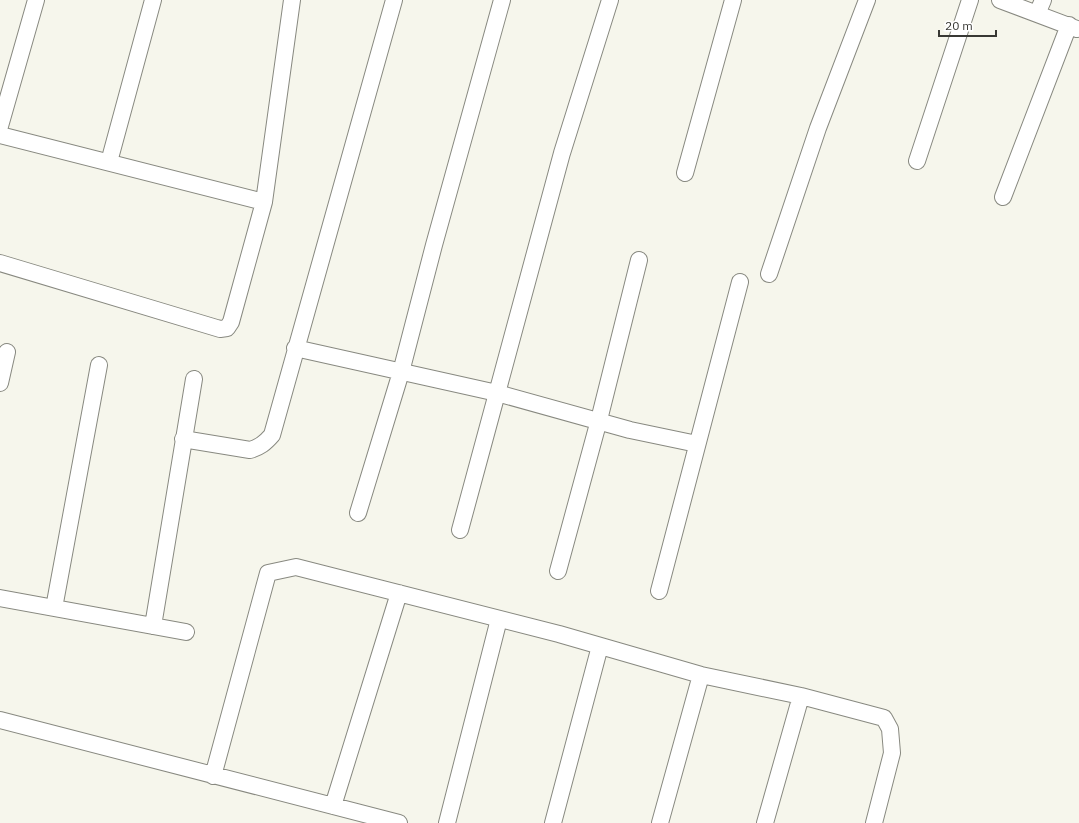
<svg xmlns="http://www.w3.org/2000/svg" width="1079" height="823" font-family="'IBM Plex Sans',sans-serif">
<rect width="100%" height="100%" fill="#f6f6ec"/>
<g fill="none" stroke-linecap="round" stroke-linejoin="round">
<g stroke="#888980" stroke-width="18">
<path id="street" d="M 1000,0 L 1077,29
M 1037,14 L 1043,0
M 0,126 L 36,0
M 0,135 L 264,202
M 917,161 L 970,0
M 109,162 L 153,0
M 685,173 L 733,0
M 1003,197 L 1069,25
M 0,263 L 220,329 L 227,328 L 231,322 L 264,202 L 292,0
M 769,274 L 818,128 L 867,0
M 295,348 L 497,393 L 630,430 L 697,444
M 0,383 L 7,352
M 183,439 L 250,450 C 260,447 265,443 272,435 L 394,0
M 358,513 L 401,372 L 434,245 L 502,0
M 460,530 L 562,153 L 610,0
M 558,571 L 599,420 L 639,260
M 659,591 L 740,282
M 0,598 L 186,632
M 54,608 L 99,365
M 153,626 L 194,379
M 0,720 L 399,823
M 213,776 L 268,573 L 296,567 L 559,634 L 701,675 L 801,696 L 884,718 L 890,729 L 892,753 L 874,823
M 333,806 L 399,593
M 447,823 L 499,619
M 553,823 L 600,646
M 660,823 L 701,675
M 765,823 L 801,696"/>
</g>
<use href="#street" stroke="#fff" stroke-width="16"/>
</g>
<path d="M939 30v6h57v-6" fill="none" stroke="#383834" stroke-width="2"/>
<text x="945" y="30" font-size="12" fill="#383834" stroke="#ffffff" stroke-width="3" paint-order="stroke">20 m</text>
</svg>
